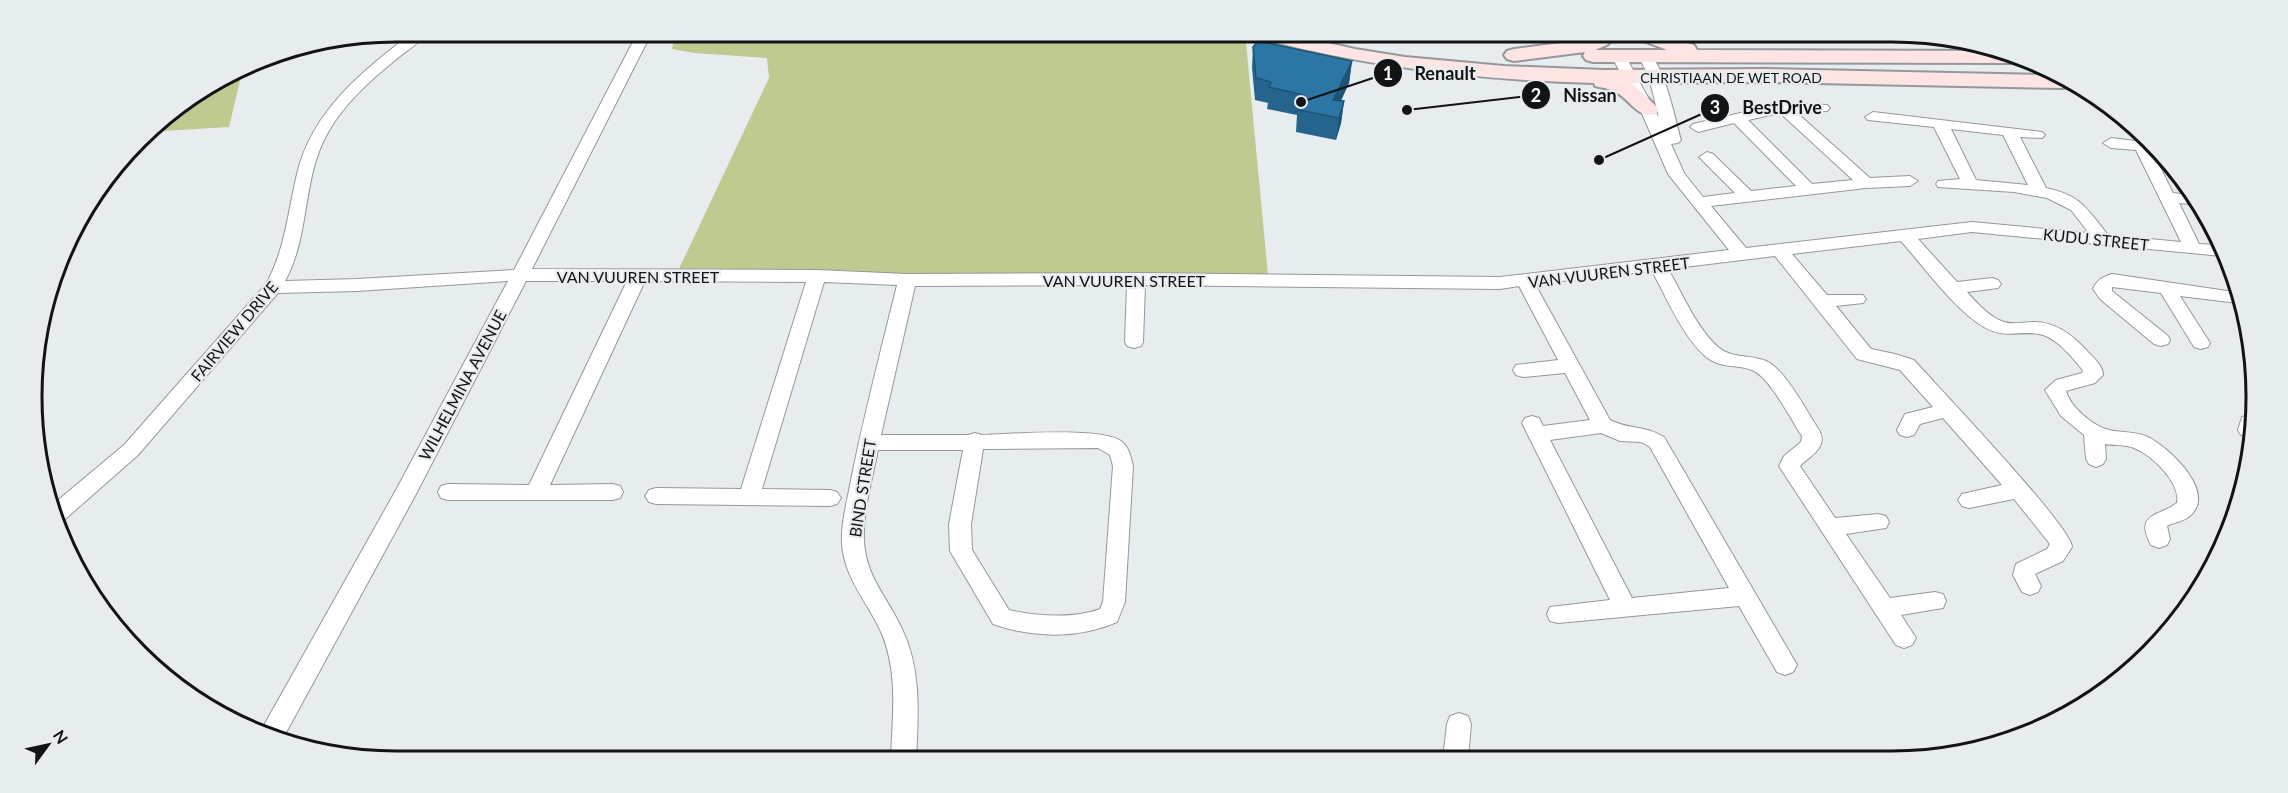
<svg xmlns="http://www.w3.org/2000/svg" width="2288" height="793" font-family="Lato,sans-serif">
<rect width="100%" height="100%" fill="#e7ecef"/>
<path fill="#bdca90" d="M 676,32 L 1216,32 L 1246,43 L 1268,275 L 907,280 L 679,269 L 769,78 L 767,58 L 694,53 L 672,49 Z
M 243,68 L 229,127 L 148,132 L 156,122 Z"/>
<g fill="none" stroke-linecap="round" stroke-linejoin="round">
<g stroke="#94989c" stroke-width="2">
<path id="street" d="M 413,32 L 428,32 C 419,44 404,52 393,62 C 367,83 342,106 326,136 C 302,181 310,236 285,281 L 357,279 L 514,270 L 638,32 L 652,32 L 532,269 L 817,270 L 907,274 L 1136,273 L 1500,277 L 1729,250 L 1668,174 L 1640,109 L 1612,57 L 1619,53 L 1626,57 L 1659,118 L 1649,77 L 1639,57 L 1646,53 C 1663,57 1676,123 1681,140 L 1678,143 L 1671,144 L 1684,173 L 1703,197 L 1735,193 L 1699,157 L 1707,152 L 1713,154 L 1751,191 L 1796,186 L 1734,123 L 1698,132 L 1690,127 L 1693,124 L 1783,103 L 1827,105 L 1830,108 L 1827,111 L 1797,113 L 1870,178 L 1910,176 L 1918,181 L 1910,186 L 1866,188 L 1711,206 L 1746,248 L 1972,222 L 2089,233 L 2071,210 L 2047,198 L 2014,192 L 1938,187 L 1936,184 L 1938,181 L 1960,179 L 1934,127 L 1868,120 L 1865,117 L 1873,112 L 2042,132 L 2045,135 L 2042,138 L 2020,137 L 2046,188 C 2081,195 2087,209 2108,235 L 2181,242 L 2136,150 L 2111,148 L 2103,143 L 2111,138 L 2144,142 L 2152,151 L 2173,193 L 2191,195 L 2200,205 L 2179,203 L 2199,244 L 2218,245 L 2222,256 L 1972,232 L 1918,239 L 1957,282 L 1992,278 L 1998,280 L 2001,284 L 1998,288 L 1967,292 C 1977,303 1989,317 2004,322 C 2013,325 2023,322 2032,322 C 2055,321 2073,335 2088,352 C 2094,358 2103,366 2103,375 L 2095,383 L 2066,391 C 2070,407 2093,426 2109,430 C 2123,433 2137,431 2150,438 C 2171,450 2214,490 2192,514 C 2186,521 2175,522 2167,526 L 2170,539 L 2167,545 L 2159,548 L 2151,545 C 2134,513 2158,517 2177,503 C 2181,483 2152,455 2134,448 C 2125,444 2114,446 2105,444 L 2106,459 L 2103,464 L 2096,467 L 2089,464 L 2086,459 L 2084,435 L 2061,416 L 2045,390 L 2056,380 L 2082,373 L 2083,371 L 2081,368 C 2071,356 2058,340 2043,335 C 2023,329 2005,340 1984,327 C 1956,311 1923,266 1901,241 L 1792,254 L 1827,295 L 1863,295 L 1866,299 L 1863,303 L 1836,306 L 1871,349 L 1895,354 L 1914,360 C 1936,385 2072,527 2072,547 L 2063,561 L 2035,574 L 2041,586 L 2038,592 L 2030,595 L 2022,592 L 2013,575 L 2016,564 L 2047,549 L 2050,544 L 2014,499 L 1969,508 L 1962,506 L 1958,500 L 1962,494 L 2002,485 L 1943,418 L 1920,424 L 1914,435 L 1907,437 L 1900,435 L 1897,430 L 1905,414 L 1933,407 L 1900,370 L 1857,359 L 1775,256 L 1668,269 C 1683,294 1695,326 1718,347 C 1732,359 1749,354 1766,361 C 1785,369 1807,412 1819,430 C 1829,447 1810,456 1800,466 L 1835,518 L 1878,514 L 1886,516 L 1889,522 L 1886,528 L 1846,534 L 1890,598 L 1935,592 L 1943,594 L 1946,601 L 1943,608 L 1901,615 L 1916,638 L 1912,645 L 1904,648 L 1896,645 L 1779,466 L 1784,456 L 1801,442 L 1802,436 C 1791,420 1770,377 1752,370 C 1736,364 1720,369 1705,356 C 1681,334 1667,298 1652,271 L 1535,284 L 1610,420 C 1630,430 1644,425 1664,437 L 1793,658 L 1797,665 L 1793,672 L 1785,675 L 1777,672 L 1739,606 L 1558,623 L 1550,621 L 1547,614 L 1550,607 L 1610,600 L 1522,423 L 1525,418 L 1532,416 L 1539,418 L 1543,426 L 1590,420 L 1565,373 L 1523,377 L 1516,375 L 1513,370 L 1516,365 L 1558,360 L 1519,286 L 1500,289 L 1145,285 L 1143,342 L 1141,346 L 1134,348 L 1127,346 L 1125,342 L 1127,285 L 915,286 L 881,435 L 968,435 L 975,433 L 982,435 C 1011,434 1100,427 1121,441 C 1129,447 1131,457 1133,466 L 1125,602 L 1117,622 C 1079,639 1032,638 993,624 L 950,551 L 949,524 L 963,450 L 878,450 C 872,480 860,521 865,550 C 869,580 890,602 902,629 C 922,670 918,716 916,760 L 891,760 C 892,718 899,676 882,634 C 870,606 848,583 843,552 C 839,529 847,503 851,480 C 864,415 881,350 897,285 L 824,282 L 762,489 L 830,490 L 837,492 L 841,498 L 837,504 L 830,506 L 656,504 L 649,502 L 645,496 L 649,490 L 656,488 L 741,489 L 806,282 L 645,281 L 550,485 L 613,484 L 620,486 L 623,492 L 620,498 L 613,500 L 448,500 L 441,498 L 438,492 L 441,486 L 448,484 L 529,485 L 627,281 L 526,281 L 416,494 L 282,740 L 262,731 L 263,727 L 396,490 L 508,281 L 357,291 L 278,293 L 138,455 L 63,521 L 58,522 L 51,506 L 124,445 L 266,284 C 285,250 288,212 297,174 C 312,110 364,70 413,32 ZM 1780,113 L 1853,180 L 1812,184 L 1748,120 ZM 1951,129 L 2003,135 L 2028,185 L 1976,180 ZM 1601,433 L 1620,441 L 1641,442 L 1650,447 L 1729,588 L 1632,598 L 1550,440 ZM 1098,448 L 1110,455 L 1113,466 L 1103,602 L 1100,609 C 1073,619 1037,616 1009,610 L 972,550 L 971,524 L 983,449 Z
M 2112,274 L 2234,292 L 2238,303 L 2180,296 L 2210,343 L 2208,347 L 2201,349 L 2194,347 L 2161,293 L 2112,287 L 2112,291 L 2168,336 L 2170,340 L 2168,344 L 2161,346 L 2154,344 L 2100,299 L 2093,289 C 2097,280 2102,277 2112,274 Z
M 2249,415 L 2248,437 L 2241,435 L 2238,430 L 2242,417 Z
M 1459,713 L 1468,716 L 1471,724 L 1468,759 L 1443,759 L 1447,724 L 1450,716 Z"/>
</g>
<g stroke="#94989c" stroke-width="4">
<path id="secondary" d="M 1248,32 L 1280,32 L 1355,49 L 1405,57 L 1504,66 L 1604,70 L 1765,69 L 2049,75 L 2071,86 L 2063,88 L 1765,82 L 1632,83 L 1659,109 L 1656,114 C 1638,118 1632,103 1619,94 C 1613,89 1603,88 1595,86 L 1594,83 C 1477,80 1364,67 1251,36 Z
M 1599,32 L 1620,32 L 1607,45 L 1595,50 L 1667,50 L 1631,36 L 1628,32 L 1654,32 L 1694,45 L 1697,50 L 2000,51 L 2020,61 L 2012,63 L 1593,62 L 1586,60 L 1583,56 L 1585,52 L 1514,61 L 1507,59 L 1504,55 L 1507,51 L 1514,49 L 1583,40 Z"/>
</g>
<use href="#street" fill="#fff" fill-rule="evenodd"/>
<use href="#secondary" fill="#fee5e4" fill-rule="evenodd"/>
</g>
<path fill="#25658d" d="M 1253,47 L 1352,61 L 1349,83 L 1341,101 L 1344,101 L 1341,123 L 1336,140 L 1296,132 L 1297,115 L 1267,109 L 1268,103 L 1255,100 L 1252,68 Z"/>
<path fill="#1e5373" d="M 1352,61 L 1349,83 L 1333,116 L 1333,100 Z
M 1344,101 L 1341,123 L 1336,140 L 1339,118 Z"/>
<path fill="#2b76a4" stroke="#1e5373" stroke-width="1.5" d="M 1258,41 L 1352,61 L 1333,100 L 1344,101 L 1339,118 L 1298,110 L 1304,95 L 1269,87 L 1271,82 L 1256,78 L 1253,47 Z"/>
<g text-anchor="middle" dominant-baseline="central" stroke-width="4.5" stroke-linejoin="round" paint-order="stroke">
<g font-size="14" fill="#111314" stroke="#e7ecef">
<text x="1731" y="77">CHRISTIAAN DE WET ROAD</text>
</g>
<g font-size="16" fill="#111314" stroke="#e7ecef">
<text transform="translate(2096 239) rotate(6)">KUDU STREET</text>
<text transform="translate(1609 272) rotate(-7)">VAN VUUREN STREET</text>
<text x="638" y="276">VAN VUUREN STREET</text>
<text x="1124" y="280">VAN VUUREN STREET</text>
<text transform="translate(234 331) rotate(-50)">FAIRVIEW DRIVE</text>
<text transform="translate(462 385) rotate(-62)">WILHELMINA AVENUE</text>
<text transform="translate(862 488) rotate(-81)">BIND STREET</text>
</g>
</g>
<path d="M0 0H2288V793H0ZM396 42H1892A354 354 0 0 1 2246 396V397A354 354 0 0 1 1892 751H396A354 354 0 0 1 42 397V396A354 354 0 0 1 396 42Z" fill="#e7ecef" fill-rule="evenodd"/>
<path fill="none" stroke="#111314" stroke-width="3" d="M396 42H1892A354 354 0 0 1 2246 396V397A354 354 0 0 1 1892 751H396A354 354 0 0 1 42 397V396A354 354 0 0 1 396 42Z"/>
<path fill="none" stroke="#111314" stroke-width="2" d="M1301 102L1388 73M1407 110L1536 95M1599 160L1715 108"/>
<g fill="#111314" stroke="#e7ecef" stroke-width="2">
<circle cx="1301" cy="102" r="6"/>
<circle cx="1407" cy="110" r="6"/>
<circle cx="1599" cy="160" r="6"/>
<circle cx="1388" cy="73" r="15"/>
<circle cx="1536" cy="95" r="15"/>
<circle cx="1715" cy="108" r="15"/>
</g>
<g font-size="18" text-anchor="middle" font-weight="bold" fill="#fff">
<text x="1388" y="80">1</text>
<text x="1536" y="102">2</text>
<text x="1715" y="114">3</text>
</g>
<g font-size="18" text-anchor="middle" font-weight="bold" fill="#111314" stroke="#e7ecef" stroke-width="4.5" stroke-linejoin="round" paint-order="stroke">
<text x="1445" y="80">Renault</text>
<text x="1590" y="102">Nissan</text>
<text x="1782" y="114">BestDrive</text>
</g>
<g transform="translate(48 745) rotate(57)" stroke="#e7ecef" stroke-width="4.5" paint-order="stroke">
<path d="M0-4.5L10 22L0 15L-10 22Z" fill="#111314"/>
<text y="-9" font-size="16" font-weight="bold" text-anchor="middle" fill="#111314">N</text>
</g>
</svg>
